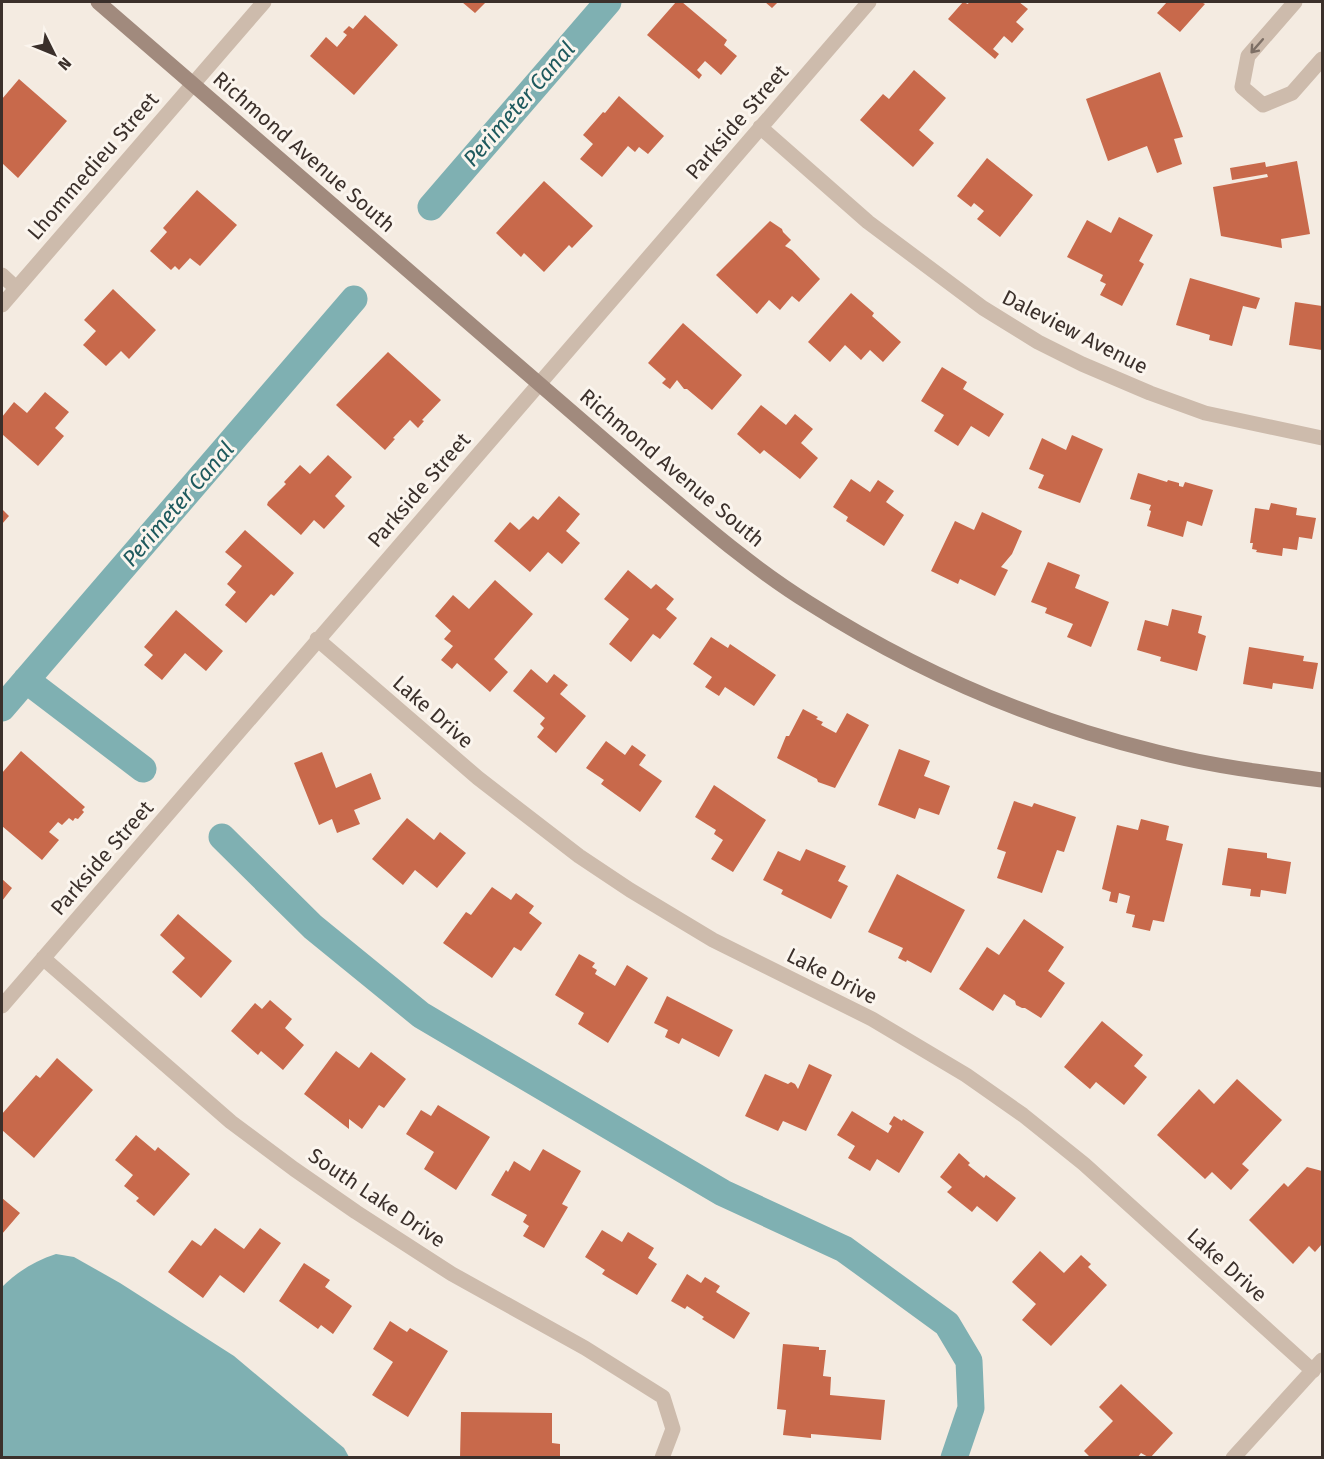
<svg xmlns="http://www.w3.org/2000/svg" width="1324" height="1459" font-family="'Fira Sans',sans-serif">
<rect width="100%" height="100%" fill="#f4ebe1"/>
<path fill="#7fb0b2" d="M 56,1254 L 74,1257 L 120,1283 L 234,1356 L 344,1448 L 349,1457 L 2,1457 L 2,1287 C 18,1271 35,1261 56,1254 Z"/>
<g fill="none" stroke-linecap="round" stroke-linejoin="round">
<path stroke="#7fb0b2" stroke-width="27" d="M 431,207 L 608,2
M 26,680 L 143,769
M 2,708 L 354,299
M 222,837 L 313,927 L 421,1015 L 723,1193 L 844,1249 L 947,1324 L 969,1361 L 971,1408 L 954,1458"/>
</g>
<path fill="#c8694b" d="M 462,2 L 486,2 L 475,13 Z
M 676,2 L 682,2 L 727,40 L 724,45 L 737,56 L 721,75 L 705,61 L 697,70 L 702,75 L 699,79 L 647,35 Z
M 765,2 L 778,2 L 772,8 Z
M 963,2 L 968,4 L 969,2 L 1019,2 L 1028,9 L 1016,22 L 1024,29 L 1012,43 L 1004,36 L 993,49 L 999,54 L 995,59 L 948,19 Z
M 1167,2 L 1201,2 L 1205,4 L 1180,32 L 1157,13 Z
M 365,15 L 398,45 L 354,95 L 310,56 L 326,37 L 337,47 L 347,35 L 343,32 L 349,26 L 353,29 Z
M 914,70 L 946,98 L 919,130 L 934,143 L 913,167 L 860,120 L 883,94 L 889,99 Z
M 1160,72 L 1183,137 L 1174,139 L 1182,164 L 1157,173 L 1147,146 L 1108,161 L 1086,99 Z
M 19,79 L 67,121 L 18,178 L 2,163 L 2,99 Z
M 619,96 L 664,136 L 648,154 L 639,147 L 635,152 L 628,146 L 602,177 L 580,159 L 593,144 L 583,135 L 603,112 L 605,113 Z
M 987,158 L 1033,195 L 1000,237 L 977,219 L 984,211 L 974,203 L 971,207 L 957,196 Z
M 1297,161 L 1310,234 L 1281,239 L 1282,248 L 1221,236 L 1213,187 L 1268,177 L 1267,174 L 1232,180 L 1230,168 L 1265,162 L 1266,167 Z
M 544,181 L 593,226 L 572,248 L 569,245 L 544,272 L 524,253 L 521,257 L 496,233 Z
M 197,190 L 237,225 L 200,266 L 190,258 L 179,270 L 175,266 L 171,270 L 150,251 L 167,232 L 163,228 Z
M 1119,217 L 1153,235 L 1139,261 L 1144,264 L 1122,306 L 1100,295 L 1106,284 L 1100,281 L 1103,275 L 1067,257 L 1087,220 L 1111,233 Z
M 770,221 L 782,229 L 783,232 L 791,240 L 785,246 L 792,250 L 820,279 L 799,302 L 792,296 L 780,310 L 769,300 L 757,314 L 716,275 Z
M 1190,278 L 1260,298 L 1256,309 L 1243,306 L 1232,346 L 1209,340 L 1210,335 L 1176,325 Z
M 113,289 L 156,330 L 129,359 L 121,351 L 106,366 L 83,345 L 96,331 L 84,320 Z
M 851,293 L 874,313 L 872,316 L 901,342 L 883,362 L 870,350 L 861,360 L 845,345 L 830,362 L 808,342 Z
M 1295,302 L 1322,306 L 1322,350 L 1289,345 Z
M 683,323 L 742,375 L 712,410 L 687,389 L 684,389 L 677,380 L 670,389 L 662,383 L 666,379 L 648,363 Z
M 388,352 L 441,400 L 422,420 L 424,421 L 418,428 L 410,420 L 393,438 L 395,439 L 385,450 L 336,405 Z
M 942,367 L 967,382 L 963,389 L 1004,414 L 989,437 L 971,426 L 958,446 L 934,431 L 944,415 L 921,401 Z
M 45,392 L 69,412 L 55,428 L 64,436 L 38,466 L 2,434 L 2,417 L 14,402 L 27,413 Z
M 761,405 L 786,425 L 795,414 L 813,429 L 801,443 L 818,458 L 800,479 L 764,450 L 760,454 L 737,434 Z
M 1072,435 L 1103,449 L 1080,503 L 1038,488 L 1044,475 L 1029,469 L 1042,438 L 1066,450 Z
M 328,455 L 352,477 L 335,496 L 345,506 L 324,529 L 314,520 L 301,535 L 267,505 L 268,502 L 286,484 L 284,482 L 300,465 L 310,474 Z
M 1138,473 L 1167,482 L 1168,480 L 1179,483 L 1179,486 L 1183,487 L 1185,482 L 1213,490 L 1202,526 L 1187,521 L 1183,537 L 1147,526 L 1151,511 L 1149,510 L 1151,505 L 1130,499 Z
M 851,479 L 870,492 L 878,480 L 894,491 L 886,502 L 904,515 L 884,546 L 846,521 L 848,517 L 833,507 Z
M 559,496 L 580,514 L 566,531 L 580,543 L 562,564 L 548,552 L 530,572 L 494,541 L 510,522 L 519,530 L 533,516 L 538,520 Z
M 1271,503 L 1297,508 L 1296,515 L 1316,518 L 1312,539 L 1299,537 L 1297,550 L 1283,548 L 1282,556 L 1256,552 L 1257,550 L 1252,549 L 1253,543 L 1250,543 L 1255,508 L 1269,510 Z
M 2,509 L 9,516 L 2,524 Z
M 982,512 L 1022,531 L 1012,554 L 1001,567 L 1008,570 L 995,596 L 960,579 L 958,584 L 931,571 L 955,521 L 974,530 Z
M 245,530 L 294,573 L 274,596 L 271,594 L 246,623 L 225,605 L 236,592 L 227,584 L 242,566 L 225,552 Z
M 1048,562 L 1080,575 L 1075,588 L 1109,602 L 1091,647 L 1067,637 L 1073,624 L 1045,613 L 1047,608 L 1031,602 Z
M 628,570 L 651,589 L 656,584 L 674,599 L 666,609 L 677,618 L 660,639 L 653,634 L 631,662 L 609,644 L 629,619 L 604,599 Z
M 495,580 L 533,614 L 494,659 L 508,672 L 490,692 L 457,663 L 452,669 L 441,660 L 453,646 L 444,639 L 451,631 L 435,616 L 453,595 L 469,609 Z
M 1172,609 L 1202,616 L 1198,633 L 1206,636 L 1197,671 L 1160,661 L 1161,657 L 1137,650 L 1145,620 L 1168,626 Z
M 176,610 L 223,651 L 206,671 L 185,653 L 162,680 L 144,665 L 153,655 L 144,647 Z
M 711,637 L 728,648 L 730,644 L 776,675 L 754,706 L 725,687 L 719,696 L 705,687 L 712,677 L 693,664 Z
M 1249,647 L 1304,656 L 1303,661 L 1318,663 L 1313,689 L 1273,683 L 1272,689 L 1243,684 Z
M 531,669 L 547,683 L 554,674 L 568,685 L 560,694 L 586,716 L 556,753 L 537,737 L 544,728 L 540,724 L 545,718 L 513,691 Z
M 803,709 L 818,717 L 816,719 L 823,722 L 821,725 L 836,733 L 847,713 L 869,725 L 835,788 L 818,782 L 817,779 L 777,758 L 786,736 L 789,736 Z
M 606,741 L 625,755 L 632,745 L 646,755 L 639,765 L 662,781 L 640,812 L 601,784 L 604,780 L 586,768 Z
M 899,749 L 930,761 L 924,776 L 950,786 L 939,815 L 919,808 L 915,819 L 878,805 Z
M 21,751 L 85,807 L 82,810 L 84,812 L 78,819 L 75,818 L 73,821 L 69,818 L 62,825 L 58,822 L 49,832 L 59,840 L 42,860 L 2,826 L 2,773 Z
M 322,752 L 336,788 L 371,773 L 381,799 L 354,810 L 360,824 L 337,833 L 332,819 L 319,825 L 294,763 Z
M 714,785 L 766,820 L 733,872 L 711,859 L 723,840 L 714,834 L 716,830 L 695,817 Z
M 1014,801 L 1032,807 L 1034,803 L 1076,817 L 1064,852 L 1057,850 L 1042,893 L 997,878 L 1006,852 L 997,849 Z
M 407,818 L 434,840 L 440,832 L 466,853 L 437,888 L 415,870 L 403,885 L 372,859 Z
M 1141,819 L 1169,826 L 1166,840 L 1183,844 L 1164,922 L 1153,920 L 1150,931 L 1132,927 L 1135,915 L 1126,913 L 1130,896 L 1119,893 L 1117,903 L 1109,901 L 1111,892 L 1102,889 L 1117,825 L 1138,830 Z
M 1228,848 L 1267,853 L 1267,858 L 1291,862 L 1286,894 L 1261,890 L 1260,897 L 1250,896 L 1251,889 L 1222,885 Z
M 806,849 L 846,866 L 838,881 L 848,886 L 831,919 L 781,894 L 783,890 L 763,880 L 778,851 L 800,861 Z
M 897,874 L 965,910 L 931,973 L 907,960 L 906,962 L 898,958 L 903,948 L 868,932 Z
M 2,879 L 12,888 L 2,901 Z
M 492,887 L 511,900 L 516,893 L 534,906 L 529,913 L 542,923 L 521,951 L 514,947 L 492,978 L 443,943 L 466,912 L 471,915 Z
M 178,914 L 232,961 L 201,998 L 172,972 L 185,958 L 160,935 Z
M 1024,919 L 1064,947 L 1048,971 L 1065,983 L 1041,1018 L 1025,1008 L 1022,1008 L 1016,1005 L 1015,1001 L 1004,994 L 993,1011 L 959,989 L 987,947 L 999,955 Z
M 579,954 L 595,963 L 592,967 L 597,970 L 595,974 L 615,986 L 627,965 L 648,978 L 608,1043 L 578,1024 L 584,1013 L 555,995 Z
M 667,996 L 733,1030 L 719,1057 L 682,1038 L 679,1044 L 665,1037 L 668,1030 L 654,1023 Z
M 270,1000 L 292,1019 L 285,1028 L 304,1045 L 283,1070 L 261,1051 L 258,1055 L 231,1031 L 255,1003 L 262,1009 Z
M 1102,1021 L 1143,1055 L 1134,1066 L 1147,1077 L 1124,1105 L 1096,1082 L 1090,1089 L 1064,1067 Z
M 336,1051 L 359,1068 L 371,1052 L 406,1079 L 384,1108 L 379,1105 L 362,1129 L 349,1119 L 349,1129 L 304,1094 Z
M 57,1058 L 93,1090 L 34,1158 L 2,1130 L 2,1114 L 36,1075 L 40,1078 Z
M 809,1064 L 832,1075 L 806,1131 L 783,1121 L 778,1131 L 745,1116 L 765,1074 L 788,1084 L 791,1082 L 795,1084 L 798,1089 Z
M 1237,1079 L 1282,1120 L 1242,1164 L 1249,1170 L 1231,1190 L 1212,1172 L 1205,1179 L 1157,1135 L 1199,1089 L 1214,1104 Z
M 438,1105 L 490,1137 L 456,1190 L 424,1169 L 434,1152 L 406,1134 L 421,1110 L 431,1116 Z
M 852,1111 L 888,1133 L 892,1126 L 889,1124 L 894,1116 L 902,1121 L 903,1119 L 924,1132 L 899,1173 L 877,1159 L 870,1171 L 848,1158 L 855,1146 L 837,1135 Z
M 136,1135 L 155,1151 L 158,1147 L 190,1174 L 154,1216 L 136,1201 L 139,1198 L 124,1186 L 133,1175 L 115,1160 Z
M 543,1149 L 581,1171 L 562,1204 L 568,1207 L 544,1248 L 523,1236 L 529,1226 L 523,1222 L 527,1215 L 491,1195 L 506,1170 L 508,1172 L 514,1161 L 530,1171 Z
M 959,1153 L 970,1163 L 968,1165 L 984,1178 L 986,1175 L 1016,1198 L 997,1222 L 977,1206 L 972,1212 L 947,1192 L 952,1187 L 940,1177 Z
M 1307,1167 L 1322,1171 L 1322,1244 L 1315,1252 L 1309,1246 L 1293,1264 L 1249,1220 L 1284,1183 L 1288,1187 Z
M 2,1198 L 20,1213 L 2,1234 Z
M 215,1228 L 244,1249 L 260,1228 L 281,1243 L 244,1293 L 220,1275 L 203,1298 L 168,1272 L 192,1240 L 201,1246 Z
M 602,1230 L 622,1242 L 628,1232 L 654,1248 L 648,1258 L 657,1264 L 637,1295 L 602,1274 L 605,1270 L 585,1257 Z
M 1040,1251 L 1064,1273 L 1081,1255 L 1091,1264 L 1088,1267 L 1107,1285 L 1051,1346 L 1022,1320 L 1036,1304 L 1012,1282 Z
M 304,1263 L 330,1280 L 325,1287 L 352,1306 L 333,1334 L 321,1325 L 318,1329 L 279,1301 Z
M 687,1274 L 701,1283 L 705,1277 L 720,1286 L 716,1292 L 750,1313 L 734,1339 L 702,1319 L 704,1317 L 687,1306 L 685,1309 L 671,1301 Z
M 390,1321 L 407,1332 L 410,1328 L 448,1351 L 408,1417 L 372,1395 L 393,1362 L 373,1349 Z
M 783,1344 L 819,1347 L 819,1350 L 826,1350 L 823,1376 L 831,1377 L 830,1395 L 885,1400 L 881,1440 L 811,1434 L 811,1438 L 783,1435 L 786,1410 L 777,1409 Z
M 1121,1384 L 1173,1433 L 1150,1458 L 1141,1453 L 1137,1458 L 1091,1458 L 1084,1451 L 1113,1421 L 1099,1407 Z
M 461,1412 L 552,1413 L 552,1443 L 560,1444 L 560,1458 L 460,1458 Z"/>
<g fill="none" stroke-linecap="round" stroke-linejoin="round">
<path stroke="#cdbbac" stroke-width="15" d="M 1295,2 L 1248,56 L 1242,87 L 1263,105 L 1292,93 L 1322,59
M 760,127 L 868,222 L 983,308 L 1038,342 L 1082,364 L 1150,393 L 1205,413 L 1322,438
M 2,275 L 16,288
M 2,305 L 264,2
M 317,639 L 478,778 L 579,856 L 630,890 L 713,940 L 872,1019 L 966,1075 L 1023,1115 L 1084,1164 L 1313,1371
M 43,958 L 231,1122 L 294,1169 L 356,1212 L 452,1274 L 585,1348 L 663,1397 L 673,1429 L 662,1458
M 2,1006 L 869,2
M 1233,1458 L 1322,1360"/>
<path stroke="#a18a7d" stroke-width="15" d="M 98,2 L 648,478 C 700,522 751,567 809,603 C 916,671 1034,722 1157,752 C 1212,766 1267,773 1322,780"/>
</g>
<defs><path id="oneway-shaft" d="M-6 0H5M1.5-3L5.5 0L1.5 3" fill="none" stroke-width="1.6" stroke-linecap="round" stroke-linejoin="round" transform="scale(1.5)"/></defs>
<use stroke="#7d6f65" href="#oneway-shaft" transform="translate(1257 46) rotate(131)"/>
<g text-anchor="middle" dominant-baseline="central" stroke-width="6" stroke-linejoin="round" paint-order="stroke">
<g font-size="21" fill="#3b302b" stroke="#fbf5ee">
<text transform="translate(737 122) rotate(-49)">Parkside Street</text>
<text transform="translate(304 152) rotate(41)">Richmond Avenue South</text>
<text transform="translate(93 166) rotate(-49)">Lhommedieu Street</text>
<text transform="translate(1075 332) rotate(27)">Daleview Avenue</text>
<text transform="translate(672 468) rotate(40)">Richmond Avenue South</text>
<text transform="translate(419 490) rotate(-49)">Parkside Street</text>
<text transform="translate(433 712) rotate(41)">Lake Drive</text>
<text transform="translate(102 858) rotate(-49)">Parkside Street</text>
<text transform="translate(832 976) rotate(27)">Lake Drive</text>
<text transform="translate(377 1198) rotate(34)">South Lake Drive</text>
<text transform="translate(1227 1265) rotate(42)">Lake Drive</text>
</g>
<g font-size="22" font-style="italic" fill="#1f5a5e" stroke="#fbf5ee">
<text transform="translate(519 104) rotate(-49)">Perimeter Canal</text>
<text transform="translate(178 504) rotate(-49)">Perimeter Canal</text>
</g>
</g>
<rect width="1324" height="1459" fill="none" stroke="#3b302b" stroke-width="6"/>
<g transform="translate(54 54) rotate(133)" stroke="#fbf5ee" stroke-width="4.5" paint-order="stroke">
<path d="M0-4.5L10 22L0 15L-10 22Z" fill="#3b302b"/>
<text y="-9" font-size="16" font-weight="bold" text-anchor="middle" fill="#3b302b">N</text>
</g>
</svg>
